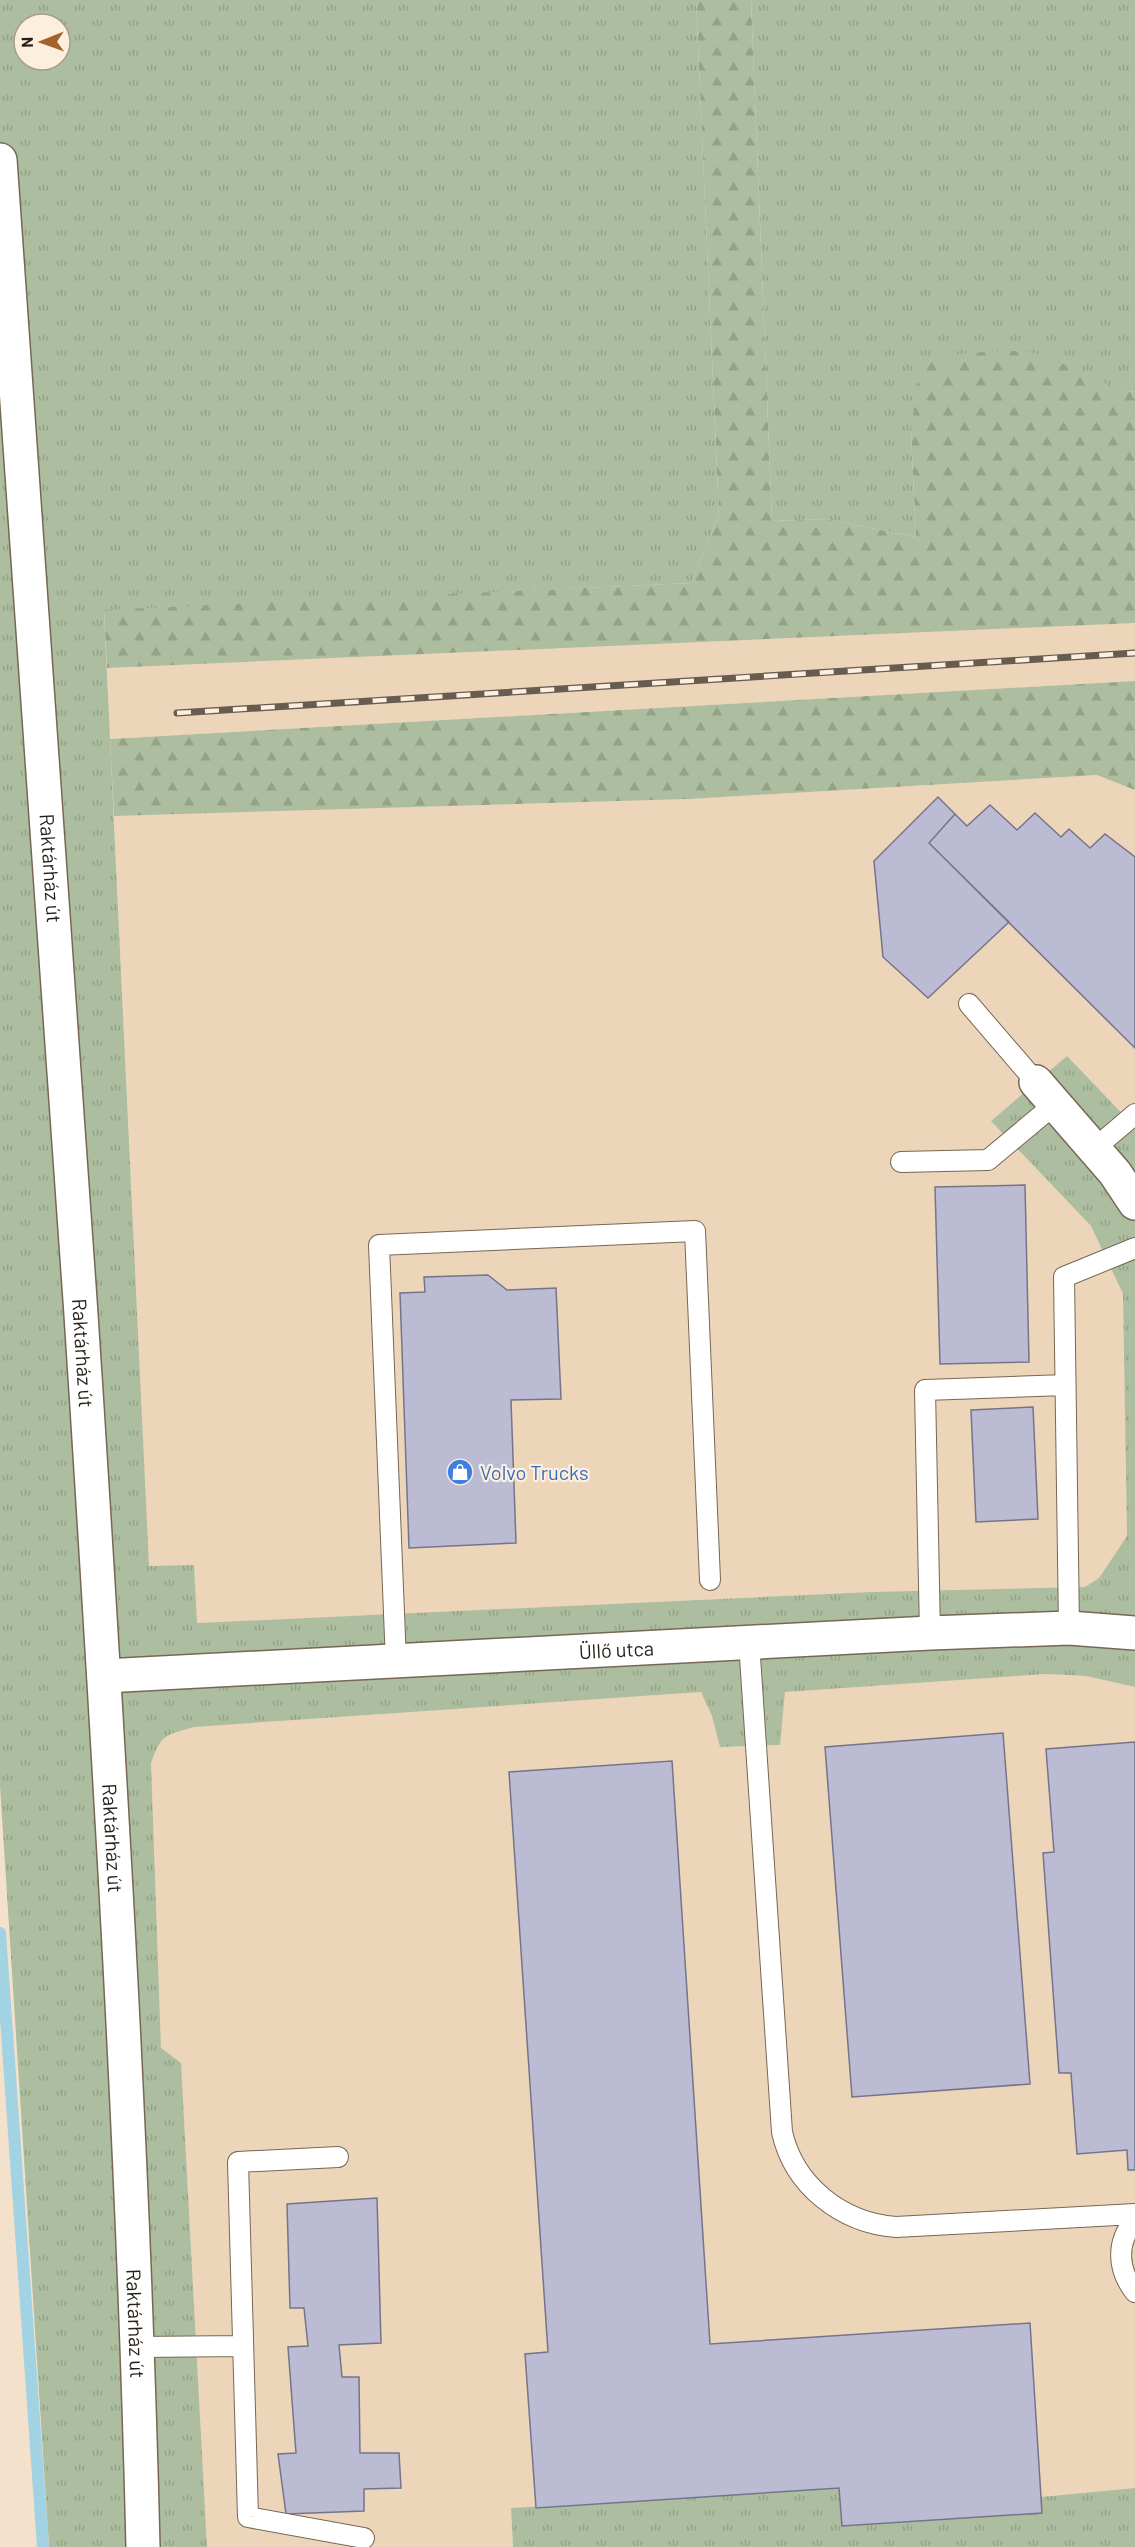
<svg xmlns="http://www.w3.org/2000/svg" width="1135" height="2547" font-family="Barlow,sans-serif">
<defs>
<pattern id="grass-tufts" width="24" height="20" patternUnits="userSpaceOnUse" patternTransform="scale(1.5)"><rect width="24" height="20" fill="#acbe9f"/><path d="M3 7l-1-3M5 7V3M7 7l1-3M15 17l-1-3M17 17v-4M19 17l1-3" fill="none" stroke="#94a388"/></pattern>
<pattern id="forest-firs" width="22" height="20" patternUnits="userSpaceOnUse" patternTransform="scale(1.5)"><rect width="22" height="20" fill="#acbe9f"/><path d="M5 1l3.5 6h-7zM16 11l3.5 6h-7z" fill="#94a388"/></pattern>
</defs>
<rect width="100%" height="100%" fill="#f3e1cb"/>
<path fill="#edd5ba" d="M 1135,623 L 1135,681 L 110,739 L 107,668 Z
M 1097,775 L 1135,790 L 1135,1127 L 991,1121 L 1091,1226 L 1123,1294 L 1127,1536 L 1099,1578 L 1085,1587 L 871,1592 L 197,1623 L 149,1567 L 114,816 L 689,799 Z
M 1046,1674 L 1086,1676 L 1135,1687 L 1135,2488 L 1041,2497 L 1042,2513 L 842,2526 L 839,2488 L 511,2508 L 513,2547 L 207,2547 L 181,2064 L 161,2048 L 151,1763 L 158,1743 L 170,1734 L 194,1727 L 701,1692 L 712,1716 L 720,1747 L 779,1745 L 784,1692 Z"/>
<path fill="url(#grass-tufts)" fill-rule="evenodd" d="M 0,0 L 696,0 L 719,515 L 691,583 L 104,611 L 149,1566 L 194,1565 L 197,1623 L 871,1592 L 1085,1587 L 1099,1578 L 1127,1536 L 1123,1294 L 1091,1226 L 991,1121 L 1067,1056 L 1135,1127 L 1135,1687 L 1086,1676 L 1046,1674 L 785,1692 L 780,1745 L 720,1747 L 712,1716 L 701,1692 L 194,1727 C 166,1735 161,1734 151,1763 L 161,2048 L 181,2063 L 207,2547 L 49,2547 L 0,1786 ZM 24,24 L 60,24 L 60,60 L 24,60 Z
M 751,0 L 1135,0 L 1135,392 L 1119,389 L 911,432 L 916,537 L 826,519 L 772,521 Z
M 839,2488 L 842,2526 L 1041,2513 L 1041,2497 L 1135,2488 L 1135,2547 L 513,2547 L 511,2508 Z"/>
<path fill="url(#forest-firs)" d="M 696,0 L 751,0 L 772,521 L 826,519 L 916,537 L 911,432 L 917,384 L 934,358 C 964,353 1015,346 1044,356 C 1075,367 1103,387 1135,392 L 1135,623 L 107,668 L 104,610 L 691,583 L 719,515 Z
M 1135,681 L 1135,790 L 1097,775 L 689,799 L 114,816 L 110,739 Z"/>
<g fill="none" stroke-linecap="round" stroke-linejoin="round">
<path stroke="#a2d3e2" stroke-width="12" d="M 0,1933 L 43,2547"/>
</g>
<path fill="#bcbbd4" stroke="#75748b" stroke-width="1.5" d="M 938,797 L 955,814 L 929,843 L 1009,922 L 928,998 L 883,957 L 874,861 Z
M 990,805 L 1017,830 L 1035,813 L 1061,837 L 1069,829 L 1090,848 L 1105,834 L 1135,857 L 1135,1048 L 929,843 L 955,814 L 967,826 Z
M 1025,1185 L 1029,1362 L 940,1364 L 935,1187 Z
M 488,1275 L 507,1290 L 556,1288 L 561,1399 L 511,1400 L 516,1543 L 409,1548 L 400,1293 L 425,1292 L 424,1277 Z
M 1033,1407 L 1038,1519 L 976,1522 L 971,1410 Z
M 1003,1733 L 1030,2084 L 852,2097 L 825,1747 Z
M 1135,1742 L 1135,2170 L 1128,2170 L 1127,2150 L 1077,2154 L 1071,2073 L 1059,2073 L 1043,1853 L 1054,1852 L 1046,1749 Z
M 672,1761 L 710,2344 L 1030,2323 L 1042,2513 L 842,2526 L 839,2488 L 536,2508 L 525,2354 L 548,2352 L 509,1772 Z
M 377,2198 L 381,2343 L 339,2345 L 342,2377 L 359,2377 L 360,2453 L 399,2453 L 401,2488 L 364,2489 L 364,2511 L 286,2514 L 278,2454 L 296,2453 L 288,2347 L 308,2346 L 304,2308 L 290,2308 L 287,2204 Z"/>
<g fill="none" stroke-linecap="round" stroke-linejoin="round">
<g stroke="#776754" stroke-width="22">
<path id="lane" d="M 969,1004 L 1036,1082
M 1094,1149 L 1135,1114
M 901,1162 L 988,1160 L 1055,1104
M 1069,1628 L 1064,1277 L 1135,1248
M 930,1633 L 925,1390 L 1065,1385
M 749,1642 L 782,2132 C 794,2186 842,2223 896,2227 L 1135,2214
M 396,1662 L 379,1245 L 695,1231 L 710,1580
M 338,2157 L 238,2162 L 248,2517 L 364,2538
M 1135,2220 C 1116,2242 1117,2269 1135,2292
M 138,2347 L 243,2346"/>
</g>
<g stroke="#776754" stroke-width="36">
<g id="street">
<path id="s1" d="M 0,160 C 32,575 60,991 87,1407 C 111,1786 134,2167 143,2547"/>
<path d="M 1036,1082 L 1115,1173 L 1135,1203"/>
<path id="s2" d="M 104,1676 L 930,1633 L 1069,1628 L 1135,1633"/>
</g>
</g>
<use href="#lane" stroke="#fff" stroke-width="20"/>
<use href="#street" stroke="#fff" stroke-width="33"/>
<g stroke="#665c50" stroke-width="7">
<path id="rail" d="M 177,713 L 1135,653"/>
</g>
<use href="#rail" stroke="#fdefdd" stroke-width="4.5" stroke-dasharray="14" stroke-linecap="butt"/>
</g>
<defs>
<g id="shop-disc" transform="scale(1.35)"><circle r="9.5" fill="#3f7fe0" stroke="#fdefdd"/><path d="M-5-2.5h2.3a2.7 3.5 0 0 1 5.4 0H5L5.5 6h-11ZM-1.5-2.5h3a1.5 2.3 0 0 0-3 0Z" fill="#fff"/></g>
</defs>
<g fill-rule="evenodd">
<use href="#shop-disc" x="460" y="1472"/>
</g>
<g text-anchor="middle" dominant-baseline="central" stroke-width="4.5" stroke-linejoin="round" paint-order="stroke">
<g font-size="20" fill="#261f17" stroke="#fdefdd">
<text stroke="none"><textPath href="#s1" startOffset="710">Raktárház út</textPath></text>
<text stroke="none"><textPath href="#s1" startOffset="1196">Raktárház út</textPath></text>
<text stroke="none"><textPath href="#s2" startOffset="513">Üllő utca</textPath></text>
<text stroke="none"><textPath href="#s1" startOffset="1682">Raktárház út</textPath></text>
<text stroke="none"><textPath href="#s1" startOffset="2168">Raktárház út</textPath></text>
</g>
<g font-size="20" fill="#366cbe" stroke="#fdefdd" text-anchor="start">
<text x="480" y="1472">Volvo Trucks</text>
</g>
</g>
<g transform="translate(42 42) rotate(269)"><circle r="28" fill="#fdefdd" stroke="#a79c8e" stroke-width="1.5"/>
<path d="M0-4.5L10 22L0 15L-10 22Z" fill="#a3622c"/>
<text y="-9" font-size="16" font-weight="bold" text-anchor="middle" fill="#261f17">N</text>
</g>
</svg>
